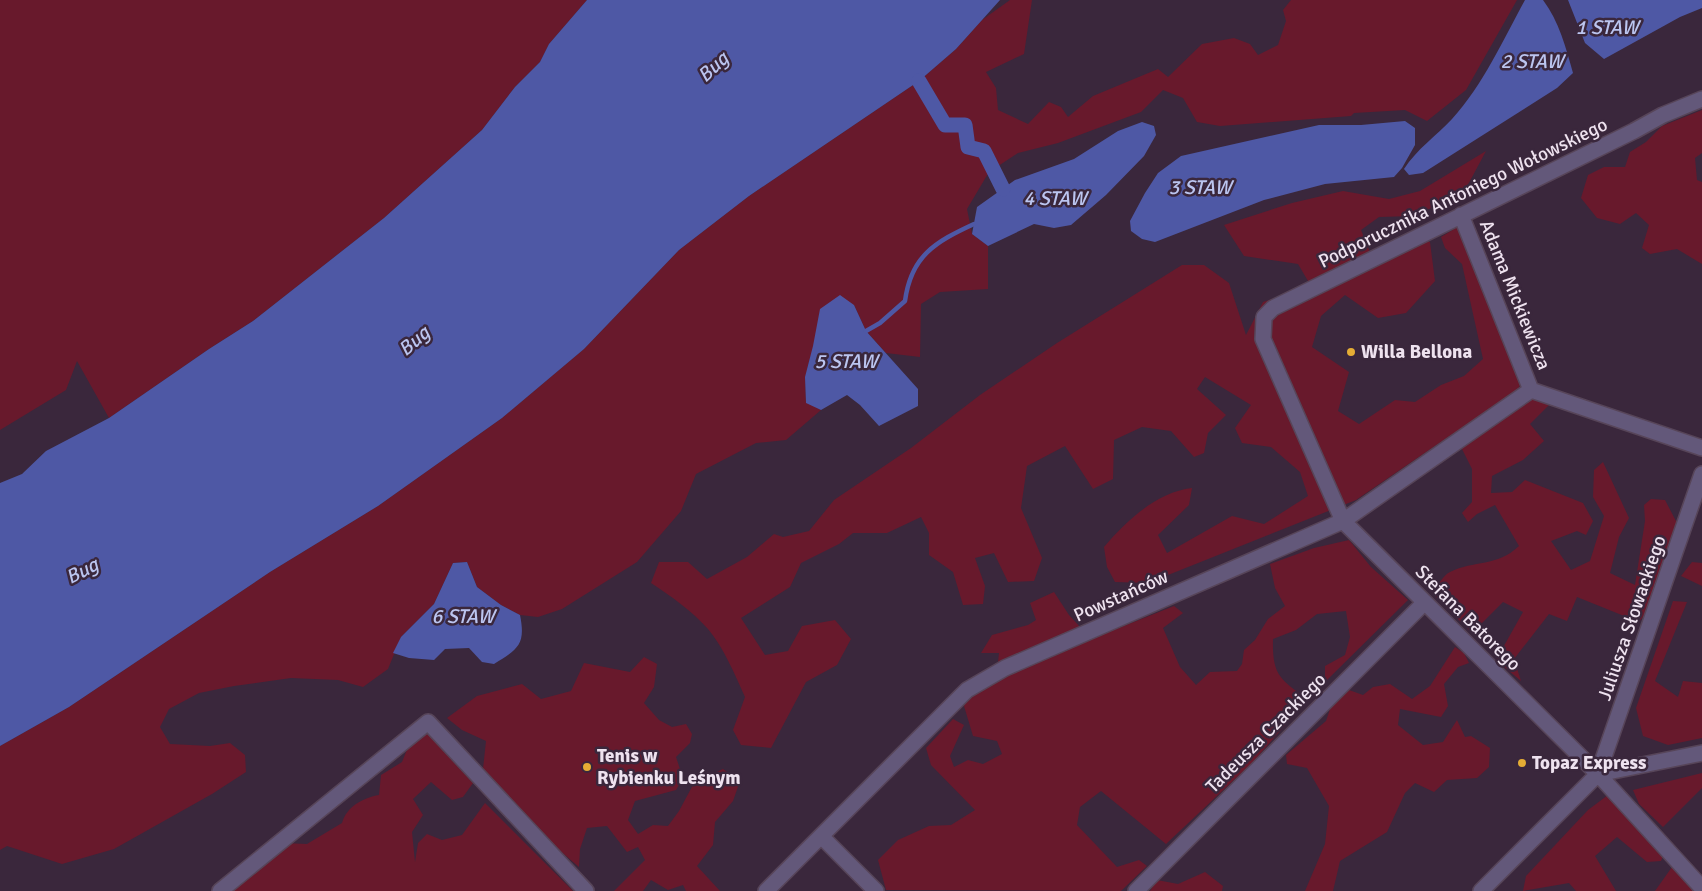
<svg xmlns="http://www.w3.org/2000/svg" width="1702" height="891" font-family="Signika,sans-serif">
<rect width="100%" height="100%" fill="#3a273c"/>
<path fill="#68192c" d="M 0,0 L 587,0 L 549,44 L 540,62 L 515,87 L 482,130 L 384,218 L 253,321 L 209,349 L 109,418 L 77,361 L 66,390 L 0,430 Z
M 1010,0 L 1032,0 L 1024,54 L 986,72 L 996,88 L 998,110 L 1028,124 L 1049,102 L 1061,107 L 1068,117 L 1093,96 L 1158,69 L 1168,77 L 1202,44 L 1234,38 L 1250,44 L 1258,55 L 1278,45 L 1286,21 L 1283,10 L 1291,0 L 1517,0 L 1466,90 L 1427,121 L 1405,110 L 1354,113 L 1351,116 L 1220,126 L 1197,122 L 1183,98 L 1163,90 L 1141,112 L 1058,143 L 1018,153 L 989,172 L 967,209 L 972,234 L 988,246 L 988,289 L 940,292 L 921,304 L 920,357 L 886,353 L 866,331 L 854,305 C 819,341 803,348 806,402 L 821,410 L 786,440 L 756,443 L 696,474 L 681,511 L 637,562 L 562,609 L 538,617 L 520,615 L 501,605 L 477,587 L 467,562 L 453,563 L 434,604 L 401,637 L 388,669 L 363,687 L 338,680 L 291,678 L 234,686 L 199,693 L 169,709 L 160,727 L 170,744 L 210,746 L 230,743 L 245,755 L 246,772 L 212,794 L 114,849 L 62,864 L 7,846 L 0,850 L 0,746 L 69,707 L 270,572 L 378,506 L 502,418 L 584,349 L 679,250 L 749,196 L 919,81 L 956,49 L 982,20 Z
M 1702,110 L 1702,153 L 1695,158 L 1697,180 L 1702,182 L 1702,264 L 1677,249 L 1650,254 L 1642,248 L 1649,225 L 1636,213 L 1620,224 L 1597,218 L 1581,198 L 1588,175 L 1604,167 L 1625,167 L 1630,152 L 1646,142 L 1662,126 Z
M 1486,151 L 1463,194 L 1413,216 L 1379,217 L 1361,230 L 1372,257 L 1420,238 L 1430,242 L 1435,281 L 1406,313 L 1378,318 L 1345,295 L 1321,316 L 1312,347 L 1349,372 L 1338,411 L 1359,424 L 1395,400 L 1415,402 L 1441,385 L 1464,376 L 1483,359 L 1462,264 L 1445,248 L 1441,237 L 1459,226 L 1522,381 L 1516,394 L 1551,403 L 1530,424 L 1544,441 L 1523,460 L 1492,476 L 1491,493 L 1512,492 L 1525,480 L 1583,503 L 1593,521 L 1586,535 L 1577,531 L 1551,541 L 1571,570 L 1590,561 L 1604,516 L 1593,497 L 1594,470 L 1603,462 L 1629,518 L 1619,537 L 1610,573 L 1635,585 L 1645,521 L 1644,505 L 1651,499 L 1665,500 L 1677,523 L 1649,609 L 1639,622 L 1577,597 L 1567,621 L 1549,614 L 1514,659 L 1521,681 L 1496,660 L 1523,612 L 1503,602 L 1472,633 L 1432,593 C 1437,587 1443,575 1450,572 C 1474,560 1497,567 1519,546 L 1495,505 L 1477,514 L 1468,522 L 1462,513 L 1472,502 L 1472,469 L 1454,433 L 1356,500 L 1148,583 L 1115,582 L 1107,567 L 1104,547 C 1126,521 1157,492 1192,488 L 1189,505 L 1158,535 L 1167,553 L 1232,516 L 1264,524 L 1308,496 L 1300,472 L 1271,447 L 1242,443 L 1235,428 L 1251,405 L 1205,377 L 1197,389 L 1226,415 L 1208,433 L 1204,453 L 1194,457 L 1171,431 L 1142,427 L 1114,440 L 1113,479 L 1093,489 L 1065,446 L 1027,466 L 1021,508 L 1042,558 L 1034,581 L 1008,582 L 994,553 L 975,558 L 985,586 L 983,604 L 963,605 L 953,572 L 929,555 L 929,533 L 921,517 L 887,533 L 853,533 L 839,544 L 801,563 L 790,587 L 741,618 L 765,655 L 788,651 L 802,626 L 835,620 L 851,639 L 837,665 L 806,682 L 771,748 L 741,745 L 733,730 L 745,697 C 735,675 724,648 708,629 C 692,611 671,596 651,583 L 659,562 L 688,562 L 707,579 L 747,557 L 774,534 L 783,537 L 809,531 L 834,500 L 911,448 L 980,395 L 1057,343 L 1182,265 L 1204,265 L 1229,283 L 1246,335 L 1263,302 L 1311,286 L 1298,264 L 1244,256 L 1224,225 L 1292,203 L 1343,191 L 1389,199 L 1420,191 Z
M 1349,540 L 1371,567 L 1408,600 L 1325,682 L 1325,666 L 1345,655 L 1350,637 L 1346,611 L 1317,614 L 1296,630 L 1273,639 C 1272,675 1280,680 1308,699 L 1252,763 L 1166,844 L 1101,791 L 1080,807 L 1077,825 L 1117,867 L 1139,860 L 1147,866 L 1121,891 L 886,890 L 878,860 L 898,840 L 929,826 L 951,825 L 975,810 L 931,765 L 926,748 L 953,719 L 964,725 L 950,756 L 954,767 L 968,760 L 983,764 L 1002,754 L 997,741 L 973,736 L 964,706 L 978,676 L 998,662 L 999,653 L 981,653 L 992,635 L 1028,625 L 1036,620 L 1030,603 L 1054,592 L 1069,615 L 1091,639 L 1174,606 L 1183,613 L 1163,628 L 1180,667 L 1196,685 L 1210,672 L 1237,671 L 1242,664 L 1244,650 L 1255,640 L 1268,619 L 1285,606 L 1275,588 L 1270,564 L 1314,548 Z
M 1692,562 L 1702,563 L 1702,586 L 1681,576 Z
M 1673,601 L 1687,602 L 1655,681 L 1678,697 L 1683,681 L 1702,683 L 1702,738 L 1668,745 L 1643,736 L 1636,708 Z
M 1455,647 L 1464,653 L 1469,663 L 1458,667 L 1444,684 L 1448,706 L 1441,717 L 1400,709 L 1398,725 L 1423,745 L 1443,742 L 1457,720 L 1465,737 L 1471,736 L 1490,748 L 1489,767 L 1477,778 L 1447,780 L 1434,792 L 1415,783 L 1405,793 L 1387,832 L 1340,861 L 1333,891 L 1305,891 L 1325,844 L 1329,806 L 1307,768 L 1287,764 L 1286,755 L 1326,721 L 1331,706 L 1349,690 L 1363,695 L 1373,687 L 1390,684 L 1412,699 L 1430,686 Z
M 644,657 L 657,664 L 654,687 L 644,703 L 659,720 L 672,727 L 686,724 L 692,734 L 690,743 L 676,757 L 683,778 L 676,790 L 635,801 L 628,820 L 638,834 L 653,825 L 668,826 L 679,811 L 694,783 L 723,769 L 740,781 L 733,801 L 715,822 L 713,845 L 697,866 L 720,891 L 686,891 L 683,885 L 668,890 L 651,880 L 643,891 L 614,891 L 645,860 L 638,847 L 627,852 L 607,826 L 587,828 L 580,849 L 579,867 C 555,847 534,827 514,804 C 503,792 495,780 483,769 L 486,741 L 462,730 L 447,718 L 477,696 L 522,684 L 541,699 L 571,691 L 584,663 L 630,672 Z
M 425,731 L 473,783 L 463,797 L 452,800 L 431,782 L 413,799 L 423,815 L 412,832 L 415,862 L 418,843 L 427,834 L 442,840 L 462,835 L 485,803 L 573,891 L 217,891 L 283,843 L 307,844 L 342,823 C 347,806 363,798 379,795 L 381,775 L 402,762 L 408,747 Z
M 1702,773 L 1702,788 L 1663,827 L 1639,804 L 1633,790 Z
M 1608,795 L 1664,854 L 1661,861 L 1647,862 L 1617,837 L 1595,856 L 1616,891 L 1576,891 L 1569,883 L 1523,891 L 1526,876 L 1588,810 Z
M 1672,867 L 1695,891 L 1655,891 Z
M 1205,872 L 1223,886 L 1222,891 L 1150,891 L 1157,880 L 1178,884 Z"/>
<path fill="#4e58a5" d="M 587,0 L 1000,0 L 956,49 L 919,81 L 749,196 L 679,250 L 584,349 L 502,418 L 378,506 L 270,572 L 69,707 L 0,746 L 0,483 L 22,474 L 46,451 L 109,418 L 209,349 L 253,321 L 384,218 L 482,130 L 515,87 L 540,62 L 549,44 Z
M 1525,0 L 1543,0 C 1559,21 1566,48 1573,73 L 1557,88 L 1423,173 L 1409,175 L 1404,169 C 1417,149 1436,136 1452,119 C 1483,85 1503,40 1525,0 Z
M 1568,0 L 1702,0 L 1702,8 L 1680,17 L 1604,59 L 1585,43 Z
M 1405,121 L 1415,128 L 1415,145 L 1402,168 L 1394,177 L 1325,184 L 1264,200 L 1155,242 L 1142,239 L 1131,231 L 1130,221 L 1145,193 L 1158,173 L 1181,156 L 1319,125 L 1361,125 Z
M 1142,122 L 1154,126 L 1156,135 L 1144,156 L 1106,195 L 1071,225 L 1054,228 L 1034,224 L 988,246 L 972,234 L 977,207 L 1015,180 L 1074,159 L 1118,131 Z
M 840,295 L 854,305 L 866,331 L 918,389 L 918,406 L 879,426 L 860,405 L 847,395 L 821,410 L 806,403 L 805,377 L 813,346 L 820,309 Z
M 467,562 L 477,587 L 501,605 L 520,615 C 526,645 518,649 494,664 L 482,662 L 469,648 L 445,649 L 434,660 L 409,658 L 393,653 L 401,637 L 434,604 L 453,563 Z"/>
<g fill="none" stroke-linecap="round" stroke-linejoin="round">
<path stroke="#4e58a5" stroke-width="4.5" d="M 866,331 L 880,323 L 905,301 C 911,256 935,242 974,224"/>
<path stroke="#4e58a5" stroke-width="15" d="M 919,81 L 945,125 L 965,125 L 968,147 L 984,151 L 1003,189"/>
<g stroke="#574559" stroke-width="18">
<path id="minor" d="M 1702,99 L 1663,115 L 1634,131 L 1273,308 L 1264,317 L 1263,339 L 1343,521 L 1598,774 L 1702,888
M 1461,215 L 1531,390 L 1702,448
M 1598,774 L 1702,474
M 821,836 L 876,891
M 220,891 L 428,722 L 586,891
M 766,891 L 967,690 L 1005,668 L 1343,521 L 1531,390
M 1136,891 L 1424,603
M 1481,891 L 1598,774 L 1702,753"/>
</g>
<use href="#minor" stroke="#63587a" stroke-width="15"/>
</g>
<g fill="#e5ad35" stroke="#3a273c" stroke-width="2">
<circle cx="1351" cy="352" r="5"/>
<circle cx="1522" cy="763" r="5"/>
<circle cx="587" cy="767" r="5"/>
</g>
<g text-anchor="middle" dominant-baseline="central" stroke-width="5" stroke-linejoin="round" paint-order="stroke">
<g font-size="19" fill="#eee2ef" stroke="#3a273c">
<text transform="translate(1463 193) rotate(-26)">Podporucznika Antoniego Wołowskiego</text>
<text transform="translate(1515 295) rotate(68)">Adama Mickiewicza</text>
<text transform="translate(1121 596) rotate(-24)">Powstańców</text>
<text transform="translate(1468 618) rotate(45)">Stefana Batorego</text>
<text transform="translate(1632 618) rotate(-71)">Juliusza Słowackiego</text>
<text transform="translate(1266 733) rotate(-45)">Tadeusza Czackiego</text>
</g>
<g font-size="19" font-weight="bold" fill="#eee2ef" stroke="#3a273c" text-anchor="start">
<text x="1361" y="352">Willa Bellona</text>
<text x="597" y="756">Tenis w<tspan x="597" dy="22">Rybienku Leśnym</tspan></text>
<text x="1532" y="763">Topaz Express</text>
</g>
<g font-size="20" font-style="italic" fill="#bbc5f0" stroke="#3a273c">
<text x="1607" y="27">1 STAW</text>
<text x="1532" y="61">2 STAW</text>
<text transform="translate(713 67) rotate(-43)">Bug</text>
<text x="1200" y="187">3 STAW</text>
<text x="1055" y="198">4 STAW</text>
<text transform="translate(414 341) rotate(-41)">Bug</text>
<text x="846" y="361">5 STAW</text>
<text transform="translate(82 571) rotate(-28)">Bug</text>
<text x="463" y="616">6 STAW</text>
</g>
</g>
</svg>
